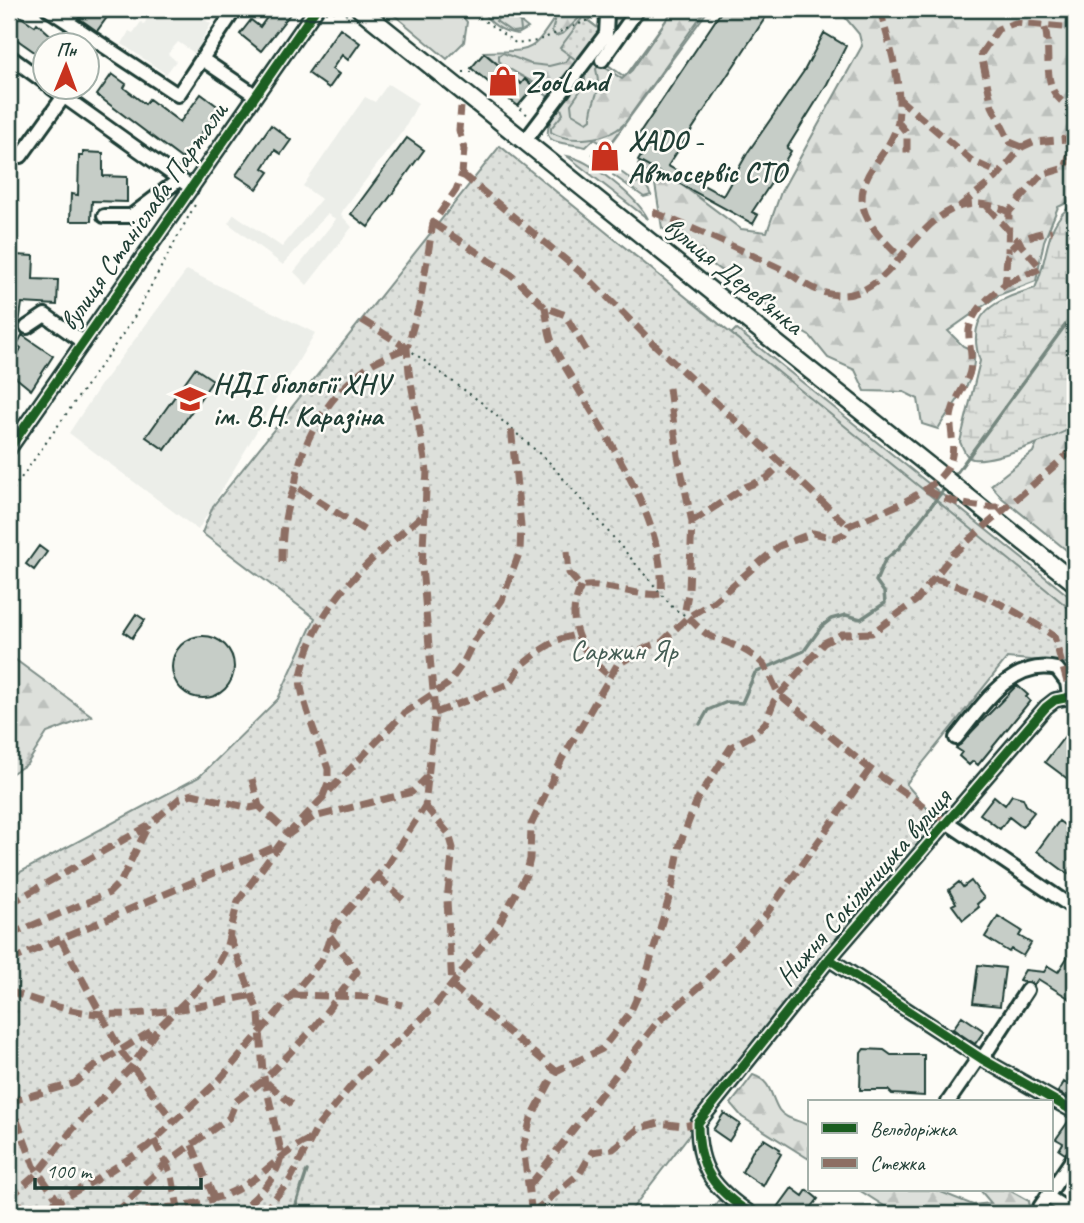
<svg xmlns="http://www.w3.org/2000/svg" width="1084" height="1223" font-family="Caveat,sans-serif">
<defs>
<pattern id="forest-firs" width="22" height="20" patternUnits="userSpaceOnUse" patternTransform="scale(1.75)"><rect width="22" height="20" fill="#dde0db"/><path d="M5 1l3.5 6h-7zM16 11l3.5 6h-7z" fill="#bdc1bd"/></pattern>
<pattern id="wetland-marsh" width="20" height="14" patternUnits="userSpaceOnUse" patternTransform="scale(1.75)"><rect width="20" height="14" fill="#dde0db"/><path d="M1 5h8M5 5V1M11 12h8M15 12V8" fill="none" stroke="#bdc1bd"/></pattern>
<pattern id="park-dots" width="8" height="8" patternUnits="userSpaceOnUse" patternTransform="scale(1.75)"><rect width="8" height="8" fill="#dde0db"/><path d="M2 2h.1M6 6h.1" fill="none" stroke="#bdc1bd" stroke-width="1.8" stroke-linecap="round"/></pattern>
</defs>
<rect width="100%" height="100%" fill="#fdfcf7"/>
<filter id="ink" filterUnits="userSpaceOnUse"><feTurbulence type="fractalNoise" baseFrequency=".0143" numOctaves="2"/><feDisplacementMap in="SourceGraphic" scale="14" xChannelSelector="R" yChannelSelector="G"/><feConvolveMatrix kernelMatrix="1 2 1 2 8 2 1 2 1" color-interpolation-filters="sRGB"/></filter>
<g filter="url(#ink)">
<path fill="#eceee9" d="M 153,9 L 206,9 L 201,17 L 211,24 L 202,39 L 210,46 L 202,58 L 178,42 L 168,54 L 176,61 L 166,74 L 122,44 L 129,31 L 133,33 L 141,22 L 144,24 Z
M 388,84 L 418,103 L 405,128 L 343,210 L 341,215 L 352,227 L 307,285 L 294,272 L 336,219 L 327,214 L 283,265 L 228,223 L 234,214 L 282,247 L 321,199 L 303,186 L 365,97 L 375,102 Z
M 187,270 L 315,333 L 198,530 L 69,433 L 102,383 Z"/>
<path fill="#dde0db" stroke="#7e8e88" stroke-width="2" d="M 387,9 L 457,9 L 467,22 L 464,42 L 447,59 Z
M 481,9 L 505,9 L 528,28 L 518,34 C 502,32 489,23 481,9 Z
M 553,9 L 597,9 L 589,21 L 602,31 L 619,13 L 631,19 L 601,60 L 625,77 L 674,9 L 709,9 L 608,147 L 594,139 L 586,147 C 557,141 534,146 557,110 L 551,99 L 526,79 L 521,84 L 484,52 C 534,50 529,56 558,13 Z
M 567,156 C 589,159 638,198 648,219 Z
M 614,167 L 636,183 L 644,181 L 651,195 L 644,197 L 613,175 Z
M 736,329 L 1075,601 L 1075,616 L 731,334 Z"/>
<path fill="url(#forest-firs)" stroke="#7e8e88" stroke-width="2" d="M 558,9 L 588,9 L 564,33 L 556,36 L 552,31 Z
M 674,9 L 706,9 L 624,124 C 608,140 570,144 551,132 L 551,128 L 563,114 C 556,84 518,80 499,61 L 499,55 L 503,53 L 531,64 L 549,66 L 565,62 L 578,47 L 604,33 L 614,19 L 625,18 L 624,25 L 585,61 L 585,84 L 571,104 L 572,113 L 587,122 L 591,119 C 590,99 603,97 596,69 L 600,64 L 622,79 L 632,70 Z
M 838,9 L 1075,9 L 1075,199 L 1058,207 L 1044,241 L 1036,281 L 999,295 L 948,331 L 963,346 L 974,351 C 977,385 953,402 938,429 L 922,424 L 918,399 L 904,392 L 865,391 L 855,370 L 828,358 L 811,337 L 775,316 L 763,301 L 662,228 L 654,178 L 638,165 L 640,161 L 659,168 L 741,229 L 767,232 L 781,192 L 862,46 L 859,34 Z
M 503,13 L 509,13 L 520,22 L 521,31 L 512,32 L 496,21 Z
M 1075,414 L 1075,557 L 1002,498 L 991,485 L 1033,452 L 1042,431 Z
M 9,655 L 92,716 L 47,733 L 27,764 L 9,775 Z
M 753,1075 C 772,1081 770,1096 779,1110 C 786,1120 800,1120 809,1126 L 809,1159 L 742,1117 L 731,1104 Z
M 859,1190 L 936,1190 L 973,1205 L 991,1203 L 980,1190 L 1009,1190 L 1029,1201 L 1031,1214 L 897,1214 Z
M 726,1200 L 741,1214 L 709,1214 L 718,1201 Z"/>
<path fill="url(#wetland-marsh)" stroke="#7e8e88" stroke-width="2" d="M 1075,203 L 1075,426 C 1056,437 995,462 973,459 C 966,458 963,448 960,442 L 980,361 C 964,312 996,300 1035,288 C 1050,256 1043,223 1075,203 Z"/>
<path fill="url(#park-dots)" stroke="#7e8e88" stroke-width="2" d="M 583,17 L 603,32 L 579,62 L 560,48 Z
M 500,146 L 1075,613 L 1075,664 L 1007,658 L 906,784 L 940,823 L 861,913 L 628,1214 L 9,1214 L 9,878 L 199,777 L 278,699 L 315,618 L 202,533 L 213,506 Z"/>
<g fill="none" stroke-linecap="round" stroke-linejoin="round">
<path stroke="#75877f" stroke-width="3.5" d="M 952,479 L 1075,312
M 700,724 L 708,710 L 727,702 L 742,703 L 755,673 L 804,651 L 822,626 L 831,619 L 846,615 L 861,619 L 885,603 L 884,592 L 876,581 L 885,560 L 900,547 L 947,485
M 293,1214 L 307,1171"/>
</g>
<path fill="#c6cdc7" stroke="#1f3d34" stroke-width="2" d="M 9,9 L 35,26 L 37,23 L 63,46 L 46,46 L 46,60 L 9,34 Z
M 86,9 L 113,9 L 97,31 L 80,19 Z
M 273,9 L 294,9 L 261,51 L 240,34 L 251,20 L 260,27 Z
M 723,9 L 771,9 L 668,166 L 723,196 L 748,152 L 804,71 L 824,33 L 846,46 L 827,84 L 787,148 L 791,151 L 779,171 L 752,212 L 758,215 L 753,224 L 638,161 L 649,143 L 638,136 Z
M 340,28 L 360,43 L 348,60 L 342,55 L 332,69 L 339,74 L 329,88 L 308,73 Z
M 484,53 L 521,84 L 525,79 L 534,87 L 518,106 L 471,68 Z
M 112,74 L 126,84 L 124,88 L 145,104 L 149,99 L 180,122 L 201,94 L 220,108 L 182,159 L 97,95 Z
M 271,125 L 291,140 L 281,154 L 275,150 L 263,168 L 269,172 L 257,189 L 236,175 Z
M 407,138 L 424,150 L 368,227 L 351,214 Z
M 600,145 L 618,158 L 611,167 L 593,154 Z
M 83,152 L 103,153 L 103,176 L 127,177 L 127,202 L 92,201 L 91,221 L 70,221 L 71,194 L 78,195 L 79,156 L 83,156 Z
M 14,255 L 34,256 L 33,279 L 58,280 L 57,305 L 22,303 L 19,324 L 9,324 L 9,259 L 13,259 Z
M 22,335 L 53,356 L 31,390 L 9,372 L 21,348 L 17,345 Z
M 195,368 L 213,380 L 165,450 L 146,437 Z
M 39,546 L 47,552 L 34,570 L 26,564 Z
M 136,614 L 145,620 L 132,638 L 124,632 Z
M172 667a31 31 0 1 1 62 0a31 31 0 1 1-62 0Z
M 1017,685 L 1028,695 L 1026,697 L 1030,701 L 978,765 L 973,761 L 969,765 L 959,756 L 962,752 L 956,748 Z
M 1065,736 L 1075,744 L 1075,773 L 1069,780 L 1045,762 Z
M 1012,795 L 1023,798 L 1026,805 L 1034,812 L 1022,827 L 1009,817 L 1000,829 L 980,814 L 994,796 L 1005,805 Z
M 1059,821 L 1075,833 L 1075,864 L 1068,874 L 1037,851 Z
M 971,881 L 984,898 L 977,904 L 979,907 L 963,920 L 952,905 L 956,903 L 949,890 L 959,882 L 963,887 Z
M 998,916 L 1022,931 L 1019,936 L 1031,943 L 1023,956 L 1011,949 L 1009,952 L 985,937 Z
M 1069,955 L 1075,959 L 1075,1002 L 1038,979 L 1034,985 L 1019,980 L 1025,970 L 1044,972 L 1048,966 L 1058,972 Z
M 978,965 L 1005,968 L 1000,1006 L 973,1003 Z
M 962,1016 L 984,1031 L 975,1044 L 953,1029 Z
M 864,1049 L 884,1050 L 891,1055 L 924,1055 L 924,1096 L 892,1094 L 888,1090 L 860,1090 L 861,1053 Z
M 1064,1082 L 1075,1089 L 1075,1102 L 1058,1092 Z
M 724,1113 L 740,1124 L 729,1141 L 713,1130 Z
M 1070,1119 L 1075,1121 L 1075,1143 L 1065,1154 L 1059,1150 L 1063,1143 L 1056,1139 Z
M 764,1139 L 780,1149 L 778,1152 L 781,1154 L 763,1186 L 742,1172 L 754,1148 Z
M 792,1188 L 803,1196 L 807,1190 L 818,1199 L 811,1208 L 819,1214 L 773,1214 Z"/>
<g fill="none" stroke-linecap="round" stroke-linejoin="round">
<g stroke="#1f3d34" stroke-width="18">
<path id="minor" d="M 48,9 L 178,95 L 235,9
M 68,20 L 77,9
M 9,56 L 46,83
M 202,59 L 255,95
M 602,60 L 638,9
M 52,88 L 192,188
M 525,141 L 606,34 L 607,15
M 21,156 L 64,96
M 104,216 L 131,216 L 180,179
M 27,327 L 45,315 L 83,342
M 9,449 L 316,9
M 956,738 C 981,708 1011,658 1057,669 L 1067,682 L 1069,695
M 948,823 L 1075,909
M 829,959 L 982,1059 L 1075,1112
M 982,1059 L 1027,990
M 948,1102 L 979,1057
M 1048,1197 L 1075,1214
M 1040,1207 L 1075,1155
M 751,1214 C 714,1189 698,1170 698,1123 L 829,959 L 1046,707 L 1055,700 L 1075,696"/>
</g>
<g stroke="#1f3d34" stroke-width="21">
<path id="major" d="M 360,9 L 1075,583"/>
</g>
<path stroke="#1f3d34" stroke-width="2" stroke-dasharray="2 5" stroke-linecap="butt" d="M 344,9 L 342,11 L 347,15
M 468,9 L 517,44 L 537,41 L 594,18
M 326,12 L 341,11
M 463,72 L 475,72 L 529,116
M 407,348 L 482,403 L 550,463 L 674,609 L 688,617
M 9,495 L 132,321 L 197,201"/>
<use href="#minor" stroke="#fdfcf7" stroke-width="12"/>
<use href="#major" stroke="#fdfcf7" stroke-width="16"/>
<path stroke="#8d6e63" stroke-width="7" stroke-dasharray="14 7" stroke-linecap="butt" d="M 880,9 C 889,45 903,82 898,121 C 895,137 885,150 875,164 C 846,204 871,228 899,256
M 1045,28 C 1053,59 1037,94 1075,109
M 898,98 L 972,161 L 999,173
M 897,121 L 907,133 L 907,153
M 1022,147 L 1010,142 L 992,106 L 981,54 L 998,29 L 1015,23 L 1075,28
M 462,174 L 590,280 L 657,347 L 848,526
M 960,206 L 996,178 L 1022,147 L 1033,142 L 1067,139 L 1072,148 L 1065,168 L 1041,175 L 1009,212 L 1008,252
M 987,206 L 1041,268 L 1005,284
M 653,212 C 695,229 735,247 775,266 C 798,276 814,296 842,295 C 905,295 923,172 1009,212
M 433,223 L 513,276 L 545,307 L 565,315 L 586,350
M 545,307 C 547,318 548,329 551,339 C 557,356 568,371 577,387 C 612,446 666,524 661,594 C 636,597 599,581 581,587
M 362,320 L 407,348
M 669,388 L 678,456 L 692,522 L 689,589 L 684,615
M 926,489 C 946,503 984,510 1008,506
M 692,522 L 745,487 L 767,478 L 781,464
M 364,530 L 295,486 C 300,442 328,397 363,370 C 375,360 393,354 407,348
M 567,551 L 569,573 L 581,587
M 282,562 C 282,535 284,511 295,486
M 934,579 C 980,591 1014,609 1054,636 L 1067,682
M 581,587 C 563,622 582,655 611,677
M 688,617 C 695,624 705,635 715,638 C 732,644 751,651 764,665 C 769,672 774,686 780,695 L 870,769 L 948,823
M 435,713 L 509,684 L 521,666 L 541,650 L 557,640 L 575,635
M 252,779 L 259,806 L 289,834 L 314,817 L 412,792 L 429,775
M 323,796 L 328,783 L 328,769 C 320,745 305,710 301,687 C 299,678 303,669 305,660 C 323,595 377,555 426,512
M 425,806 L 449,834 L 453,848 L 447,900 L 452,986 L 556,1071
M 377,876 L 408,904
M 9,904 L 148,826 L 180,798 L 192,794 L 250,808 L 259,806
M 9,935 L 109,893 L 121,881 L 148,826
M 229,935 L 259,1014 L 263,1073 L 281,1151 C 282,1175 253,1203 233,1214
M 61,940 L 121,1051 L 174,1122
M 9,961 L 277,846
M 9,991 C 32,999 57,1008 82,1012 C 138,1020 199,1006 254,995
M 292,995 L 371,997 L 402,1005
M 267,1083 L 292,1104
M 9,1099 L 34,1166 L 67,1214
M 9,1102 L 75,1083 L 92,1068 L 153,1030
M 154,1140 L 172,1176 L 178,1208
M 192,1145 L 214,1198
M 530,1185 L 655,1025 L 705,982 L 765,916 L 870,769
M 9,1198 L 38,1173 L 72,1130 L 132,1066 L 159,1027 L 212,975 L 226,949 L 238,901 L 286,836 L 404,713 L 448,684 L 463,663 L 474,641 L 502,600 L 520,551 L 521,526 L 511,427
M 9,1205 L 49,1206 L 94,1181 L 147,1147 L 221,1078 L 321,961 L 335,925 L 387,865 L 425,806 L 435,713 L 422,567 L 427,471 L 409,372 L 407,348 L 420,303 L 433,223 L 456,190 L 462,174 L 464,149 L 459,130 L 461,107
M 532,1213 L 580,1173 L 592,1152 L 613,1149 L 638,1129 L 659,1123 L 683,1126 L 698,1123
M 115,1214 L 166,1163 L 229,1118 L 236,1101 L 264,1080 L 312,1030 L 357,972 L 330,936
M 125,1214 C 163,1206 200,1208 236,1190 C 264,1176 284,1150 312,1138
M 262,1214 L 290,1180 L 318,1126 L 356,1080 L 434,1007 L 496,929 L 526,875 L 530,859 L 531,825 L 562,759 L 617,665 L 647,647 L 662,642 L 688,617 L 713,602 L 779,546 L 813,533 L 835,538 L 844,534 L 848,526 C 878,513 940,493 951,460 C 956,443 948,427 952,412 C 956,393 971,383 971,362 C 972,352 968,341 969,330 C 972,311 991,295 1005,284 C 1007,274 1005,264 1008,255 C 1012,239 1038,233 1052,231
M 532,1214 L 523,1147 L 531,1118 L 556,1071 L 602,1049 L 630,1013 L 644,982 L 672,888 L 680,844 L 697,800 L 731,747 L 756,733 L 766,722 L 774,701 L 824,643 L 842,634 L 872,633 L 917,600 L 953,554 L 1075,448"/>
<g stroke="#fdfcf7" stroke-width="13">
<path id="cycleway" d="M 9,449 L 316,9
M 829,959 L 982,1059 L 1075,1112
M 751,1214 C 714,1189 698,1170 698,1123 L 829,959 L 1046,707 L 1055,700 L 1075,696"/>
</g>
<use href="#cycleway" stroke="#1b5e20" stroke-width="9"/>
</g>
</g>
<defs>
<g id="shop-bare" transform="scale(2.415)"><path d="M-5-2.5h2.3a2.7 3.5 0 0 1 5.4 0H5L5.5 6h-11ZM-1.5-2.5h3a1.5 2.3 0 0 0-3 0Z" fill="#c8321e" stroke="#fdfcf7" stroke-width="2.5" paint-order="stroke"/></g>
<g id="university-bare" transform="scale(2.415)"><path d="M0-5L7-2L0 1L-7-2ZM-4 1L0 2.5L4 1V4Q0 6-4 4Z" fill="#c8321e" stroke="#fdfcf7" stroke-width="2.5" paint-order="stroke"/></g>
</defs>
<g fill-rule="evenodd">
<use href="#shop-bare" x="503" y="81"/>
<use href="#shop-bare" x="605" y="156"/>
<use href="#university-bare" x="190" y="399"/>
</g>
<g text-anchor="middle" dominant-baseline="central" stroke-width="5" stroke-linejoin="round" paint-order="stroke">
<g font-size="28" font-weight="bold" fill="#1f3d34" stroke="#fdfcf7" text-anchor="start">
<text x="526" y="81">ZooLand</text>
<text x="628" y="140">XADO -<tspan x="628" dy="32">Автосервіс СТО</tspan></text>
<text x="213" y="383">НДІ біології ХНУ<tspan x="213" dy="32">ім. В.Н. Каразіна</tspan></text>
</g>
<g font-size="28" fill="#1f3d34" stroke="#fdfcf7">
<text transform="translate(143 216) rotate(-55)">вулиця Станіслава Партали</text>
<text transform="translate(734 275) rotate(39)">вулиця Дерев’янка</text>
<text transform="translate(863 887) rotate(-49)">Нижня Сокільницька вулиця</text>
</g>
<g font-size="28" fill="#455e55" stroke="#fdfcf7">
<text x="624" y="650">Саржин Яр</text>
</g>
</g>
<rect width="1084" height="1223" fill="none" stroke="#fdfcf7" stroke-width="35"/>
<rect x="18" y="18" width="1049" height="1188" fill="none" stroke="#1f3d34" stroke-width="2.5" filter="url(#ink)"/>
<rect x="808" y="1100" width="245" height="91" fill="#fdfcf7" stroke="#a4b0a9" stroke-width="2"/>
<rect x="822" y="1123" width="35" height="10" fill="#1b5e20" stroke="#a4b0a9" stroke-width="2"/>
<text x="870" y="1136" font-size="21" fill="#1f3d34">Велодоріжка</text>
<rect x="822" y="1158" width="35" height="10" fill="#8d6e63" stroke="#a4b0a9" stroke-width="2"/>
<text x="870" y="1170" font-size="21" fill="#1f3d34">Стежка</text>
<g transform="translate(66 66) rotate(1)"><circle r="33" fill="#fdfcf7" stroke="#a4b0a9" stroke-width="2"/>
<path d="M0-5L12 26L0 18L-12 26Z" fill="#c8321e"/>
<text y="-10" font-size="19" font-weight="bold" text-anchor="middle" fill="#1f3d34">Пн</text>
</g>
<path d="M35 1178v10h166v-10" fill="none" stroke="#1f3d34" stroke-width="3.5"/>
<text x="46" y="1178" font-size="21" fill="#1f3d34" stroke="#fdfcf7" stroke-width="5" paint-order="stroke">100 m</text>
</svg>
